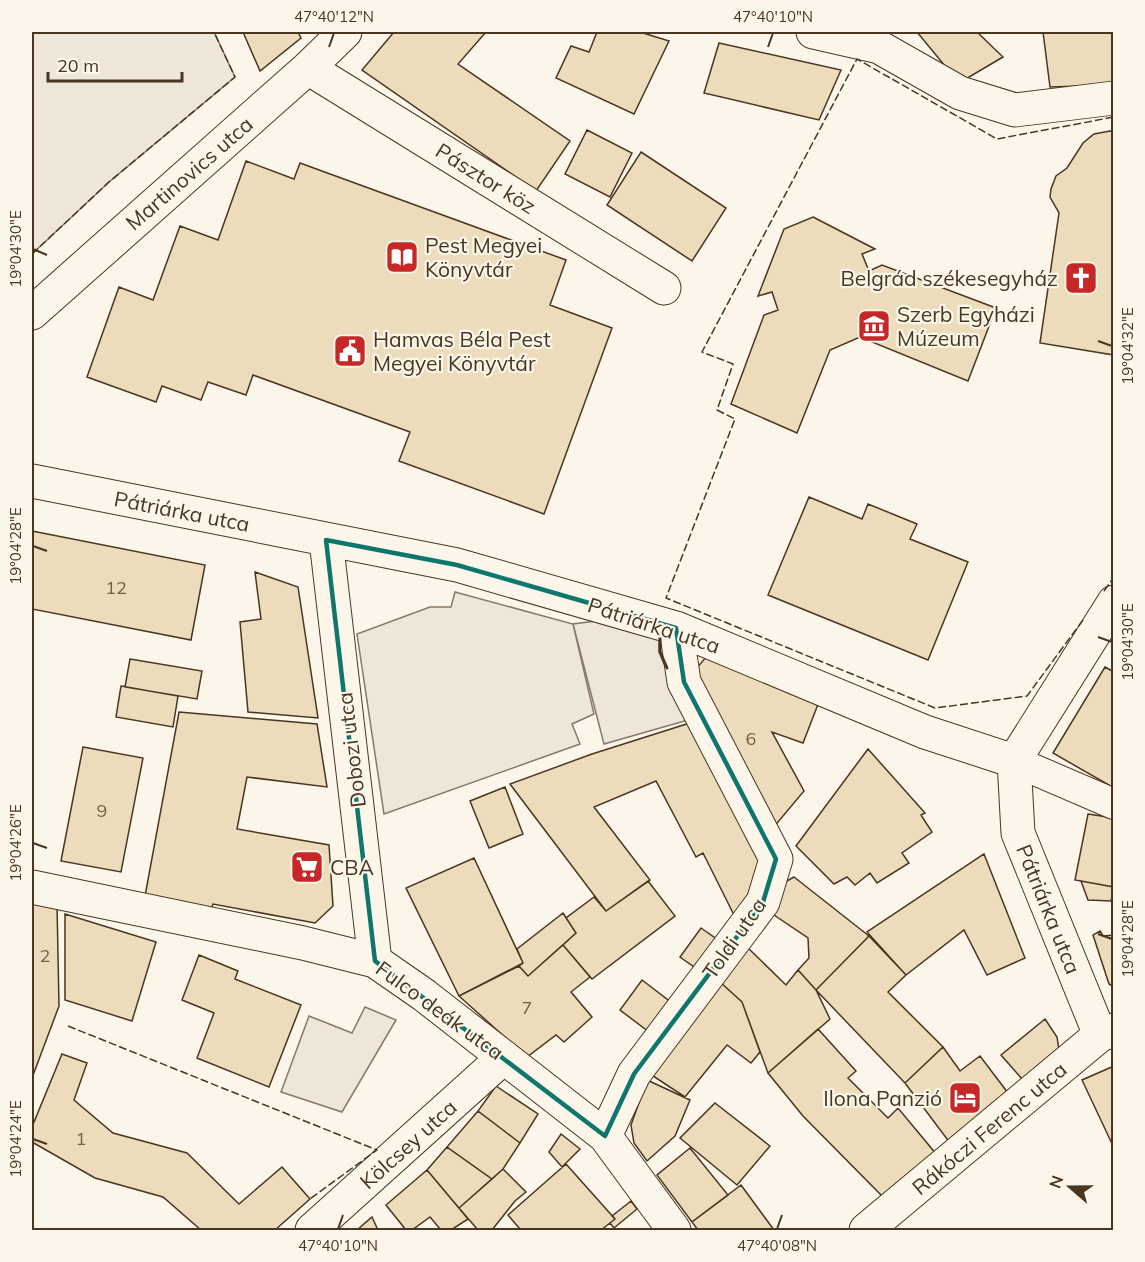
<svg xmlns="http://www.w3.org/2000/svg" width="1145" height="1262" font-family="Mulish,sans-serif">
<rect width="100%" height="100%" fill="#fbf6e9"/>
<path fill="#ede6d9" stroke="#887966" stroke-width="1.5" d="M 32,32 L 214,32 L 235,77 L 109,182 L 32,254 Z
M 604,620 L 659,635 L 659,652 L 688,720 L 604,744 L 573,624 Z
M 365,1007 L 396,1020 L 342,1112 L 281,1092 L 309,1016 L 352,1033 Z"/>
<path fill="#ede7d9" stroke="#887966" stroke-width="1.5" d="M 455,592 L 573,624 L 594,714 L 572,724 L 580,744 L 384,814 L 357,634 L 430,607 L 451,607 Z"/>
<path fill="#ecdcbc" stroke="#4a3520" stroke-width="1.5" d="M 243,32 L 298,32 L 301,38 L 260,71 Z
M 394,32 L 486,32 L 458,64 L 570,141 L 536,191 L 362,70 Z
M 597,32 L 640,32 L 669,41 L 634,114 L 556,78 L 571,46 L 589,52 Z
M 917,32 L 977,32 L 1003,57 L 959,83 Z
M 1043,32 L 1114,32 L 1114,85 L 1050,87 Z
M 719,43 L 841,70 L 819,120 L 704,93 Z
M 587,130 L 632,153 L 610,197 L 565,174 Z
M 1110,131 L 1114,132 L 1114,355 L 1040,343 L 1059,213 L 1050,197 L 1051,189 L 1056,176 L 1067,168 L 1083,143 L 1094,134 Z
M 641,152 L 726,208 L 692,261 L 607,205 Z
M 246,161 L 294,179 L 300,163 L 566,260 L 550,305 L 612,328 L 544,514 L 399,461 L 410,432 L 253,375 L 246,395 L 208,382 L 201,400 L 162,386 L 156,402 L 87,377 L 119,287 L 153,300 L 180,226 L 218,240 Z
M 813,217 L 875,249 L 862,254 L 869,271 L 882,265 L 996,308 L 968,381 L 860,337 L 830,350 L 797,433 L 731,404 L 764,315 L 778,310 L 772,292 L 758,296 L 784,229 Z
M 809,497 L 862,519 L 868,504 L 917,524 L 910,539 L 968,562 L 928,660 L 768,595 Z
M 32,531 L 205,565 L 191,640 L 32,609 Z
M 255,572 L 298,587 L 318,718 L 248,712 L 240,622 L 261,619 Z
M 708,655 L 822,694 L 803,743 L 772,732 L 804,791 L 773,828 L 693,672 Z
M 130,659 L 202,671 L 197,699 L 125,687 Z
M 1105,667 L 1114,672 L 1114,788 L 1053,753 Z
M 121,686 L 178,696 L 173,727 L 116,717 Z
M 179,712 L 317,724 L 327,787 L 247,777 L 237,829 L 329,845 L 333,906 L 315,923 L 213,904 L 211,909 L 145,896 Z
M 693,722 L 762,860 L 753,886 L 735,917 L 703,853 L 696,857 L 656,781 L 594,807 L 650,880 L 606,911 L 510,784 L 592,754 Z
M 83,747 L 143,758 L 121,872 L 61,861 Z
M 868,749 L 925,813 L 921,815 L 932,832 L 902,853 L 909,863 L 877,883 L 870,873 L 855,885 L 847,877 L 834,884 L 796,846 Z
M 505,787 L 523,834 L 489,848 L 470,801 Z
M 1088,814 L 1114,818 L 1114,887 L 1075,880 Z
M 984,854 L 1025,958 L 987,975 L 964,930 L 906,975 L 867,932 Z
M 474,858 L 523,963 L 459,996 L 406,888 Z
M 794,877 L 869,936 L 816,990 L 798,970 L 809,958 L 808,938 L 768,911 L 771,890 Z
M 648,881 L 675,916 L 592,979 L 563,945 L 576,933 L 566,918 L 594,897 L 606,911 Z
M 1081,881 L 1114,887 L 1111,901 L 1088,900 Z
M 32,904 L 57,904 L 59,1006 L 32,1078 Z
M 563,913 L 576,933 L 528,976 L 519,966 L 523,963 L 517,949 Z
M 65,914 L 156,942 L 132,1021 L 65,1000 Z
M 701,928 L 718,940 L 697,969 L 680,957 Z
M 1100,931 L 1103,936 L 1114,935 L 1114,987 L 1109,984 L 1093,935 Z
M 869,936 L 906,975 L 888,992 L 943,1047 L 905,1083 L 816,990 Z
M 563,945 L 590,977 L 571,992 L 592,1017 L 564,1042 L 556,1035 L 527,1057 L 459,996 L 519,966 L 528,976 Z
M 747,947 L 786,985 L 798,970 L 816,990 L 830,1019 L 768,1073 L 742,1002 L 720,982 Z
M 199,955 L 238,971 L 235,979 L 301,1005 L 269,1087 L 197,1058 L 214,1013 L 182,1000 Z
M 642,980 L 672,1003 L 649,1032 L 620,1010 Z
M 720,982 L 742,1002 L 760,1052 L 751,1063 L 727,1045 L 685,1097 L 650,1074 Z
M 1045,1019 L 1057,1037 L 1059,1050 L 1023,1080 L 1001,1055 Z
M 818,1029 L 856,1071 L 848,1078 L 888,1118 L 898,1108 L 937,1155 L 883,1197 L 803,1116 L 768,1073 Z
M 943,1047 L 960,1071 L 980,1056 L 1008,1093 L 950,1143 L 905,1083 Z
M 62,1054 L 87,1063 L 74,1100 L 113,1133 L 187,1153 L 239,1204 L 282,1167 L 310,1199 L 275,1230 L 201,1230 L 163,1197 L 95,1178 L 32,1142 L 32,1127 Z
M 1114,1066 L 1114,1148 L 1082,1080 Z
M 647,1080 L 690,1100 L 675,1136 L 647,1161 L 634,1143 L 631,1125 Z
M 496,1086 L 538,1114 L 520,1143 L 478,1111 Z
M 715,1103 L 770,1146 L 737,1185 L 680,1138 Z
M 478,1111 L 520,1143 L 503,1169 L 492,1179 L 447,1147 Z
M 561,1134 L 580,1149 L 562,1167 L 549,1152 Z
M 447,1147 L 492,1179 L 459,1208 L 427,1170 Z
M 690,1148 L 728,1195 L 692,1222 L 657,1175 Z
M 566,1164 L 615,1219 L 601,1230 L 518,1230 L 520,1229 L 508,1215 Z
M 503,1169 L 526,1192 L 515,1201 L 492,1230 L 478,1230 L 459,1208 Z
M 427,1170 L 468,1219 L 451,1230 L 441,1230 L 430,1217 L 412,1230 L 406,1230 L 386,1205 Z
M 741,1185 L 774,1230 L 698,1230 L 692,1222 Z
M 631,1201 L 637,1209 L 614,1228 L 610,1223 L 615,1219 L 612,1216 Z
M 372,1217 L 378,1230 L 357,1230 Z"/>
<g fill="none" stroke-linecap="round" stroke-linejoin="round">
<g stroke="#4a3520" stroke-width="32">
<path id="pedestrian" d="M 1014,761 L 1114,804"/>
</g>
<g stroke="#4a3520" stroke-width="35">
<path id="minor" d="M 813,32 L 879,47 L 960,93 L 1015,110 L 1114,98
M 308,68 L 664,288
M 32,313 L 308,68 L 345,32
M 32,481 L 457,565 L 676,628 L 925,732 L 1014,761
M 326,540 L 375,961
M 1014,761 L 1018,833 L 1100,1035
M 1014,761 L 1114,602
M 32,887 L 303,943 L 375,961 L 424,995 L 605,1136 L 674,1230
M 605,1136 L 634,1074 L 763,902 L 776,859 L 684,682 L 676,628
M 312,1230 L 504,1057
M 866,1230 L 1100,1035 L 1114,1030"/>
</g>
<use href="#pedestrian" stroke="#fbf6e9" stroke-width="30"/>
<use href="#minor" stroke="#fbf6e9" stroke-width="33"/>
<path stroke="#4a3520" stroke-width="1.5" stroke-dasharray="8 3" stroke-linecap="butt" d="M 32,254 L 109,182 L 235,77 L 214,32
M 1104,591 L 1114,577
M 1083,620 L 1027,696 L 935,708 L 666,598 L 735,419 L 717,410 L 733,364 L 702,352 L 857,59 L 997,139 L 1114,117
M 68,1026 L 377,1150 L 310,1199"/>
<path stroke="#4a3520" stroke-width="3" d="M 660,636 L 660,652 L 667,668"/>
</g>
<path fill="none" stroke="#0f766e" stroke-width="4.5" stroke-linejoin="round" d="M 326,540 L 457,565 L 676,628 L 684,682 L 776,859 L 763,902 L 634,1074 L 605,1136 L 375,961 Z"/>
<path fill="none" stroke="#4a3520" stroke-width="2" d="M 329,47 L 334,33M 768,47 L 773,33M 33,249 L 47,255M 1098,341 L 1112,346M 33,546 L 47,551M 1098,637 L 1112,642M 33,843 L 47,848M 1098,934 L 1112,939M 33,1139 L 47,1144M 338,1229 L 343,1215M 777,1229 L 782,1215"/>
<defs>
<g id="library-square" transform="scale(1.725)"><rect x="-9" y="-9" width="18" height="18" rx="4" fill="#c62828" stroke="#fbf6e9"/><path d="M-6-4Q-3-5.5-.7-3.5V5Q-3 3-6 4ZM6-4Q3-5.5 .7-3.5V5Q3 3 6 4Z" fill="#fff"/></g>
<g id="church-square" transform="scale(1.725)"><rect x="-9" y="-9" width="18" height="18" rx="4" fill="#c62828" stroke="#fbf6e9"/><path d="M-1.2-6h2.4v3.5h3.3v2.4h-3.3V6h-2.4V-.1h-3.3v-2.4h3.3Z" fill="#fff"/></g>
<g id="museum-square" transform="scale(1.725)"><rect x="-9" y="-9" width="18" height="18" rx="4" fill="#c62828" stroke="#fbf6e9"/><path d="M0-6L6-3V-2H-6V-3ZM-5-1h2V3h-2ZM-1-1h2V3h-2ZM3-1h2V3H3ZM-6 4H6V6H-6Z" fill="#fff"/></g>
<g id="civic-square" transform="scale(1.725)"><rect x="-9" y="-9" width="18" height="18" rx="4" fill="#c62828" stroke="#fbf6e9"/><path d="M-.6-6.5H3V-4.5H.6V-3L4-1V1h2V6H-6V1h2V-1L-.6-3ZM-1.2 2.5V6h2.4V2.5Z" fill="#fff"/></g>
<g id="supermarket-square" transform="scale(1.725)"><rect x="-9" y="-9" width="18" height="18" rx="4" fill="#c62828" stroke="#fbf6e9"/><path d="M-6-5.5h2.5l.6 2H6L4.5 2H-2.5L-4.4-4H-6ZM-1.5 3.2a1.3 1.3 0 1 0 .1 0ZM3 3.2a1.3 1.3 0 1 0 .1 0Z" fill="#fff"/></g>
<g id="hotel-square" transform="scale(1.725)"><rect x="-9" y="-9" width="18" height="18" rx="4" fill="#c62828" stroke="#fbf6e9"/><path d="M-6-4.5h1.5V1H6V5H4.5V3h-9V5H-6ZM-4 0a1.8 1.8 0 1 1 3.6 0ZM.5 0V-2.5h3Q6-2.5 6 0Z" fill="#fff"/></g>
</defs>
<g fill-rule="evenodd">
<use href="#library-square" x="402" y="257"/>
<use href="#church-square" x="1081" y="278"/>
<use href="#museum-square" x="874" y="326"/>
<use href="#civic-square" x="350" y="351"/>
<use href="#supermarket-square" x="307" y="867"/>
<use href="#hotel-square" x="965" y="1098"/>
</g>
<g text-anchor="middle" dominant-baseline="central" stroke-width="4.5" stroke-linejoin="round" paint-order="stroke">
<g font-size="18" fill="#725f47">
<text x="116" y="587">12</text>
<text x="751" y="738">6</text>
<text x="102" y="810">9</text>
<text x="45" y="955">2</text>
<text x="527" y="1007">7</text>
<text x="81" y="1138">1</text>
</g>
<g font-size="21" fill="#4a3520" stroke="#fbf6e9">
<text transform="translate(189 173) rotate(-41)">Martinovics utca</text>
<text transform="translate(486 178) rotate(32)">Pásztor köz</text>
<text transform="translate(182 511) rotate(11)">Pátriárka utca</text>
<text transform="translate(654 625) rotate(18)">Pátriárka utca</text>
<text transform="translate(351 750) rotate(-97)">Dobozi utca</text>
<text transform="translate(1049 909) rotate(68)">Pátriárka utca</text>
<text transform="translate(734 938) rotate(-55)">Toldi utca</text>
<text transform="translate(440 1010) rotate(36)">Fulco deák utca</text>
<text transform="translate(989 1128) rotate(-40)">Rákóczi Ferenc utca</text>
<text transform="translate(408 1144) rotate(-42)">Kölcsey utca</text>
</g>
<g font-size="21" fill="#4a3520" stroke="#fbf6e9" text-anchor="start">
<text x="425" y="245">Pest Megyei<tspan x="425" dy="24">Könyvtár</tspan></text>
<text x="1058" y="278" text-anchor="end">Belgrád székesegyház</text>
<text x="897" y="314">Szerb Egyházi<tspan x="897" dy="24">Múzeum</tspan></text>
<text x="373" y="339">Hamvas Béla Pest<tspan x="373" dy="24">Megyei Könyvtár</tspan></text>
<text x="330" y="867">CBA</text>
<text x="942" y="1098" text-anchor="end">Ilona Panzió</text>
</g>
</g>
<rect width="1145" height="1262" fill="none" stroke="#fbf6e9" stroke-width="66"/>
<g transform="translate(1070 1187) rotate(290)" stroke="#fbf6e9" stroke-width="4.5" paint-order="stroke">
<path d="M0-4.5L10 22L0 15L-10 22Z" fill="#4a3520"/>
<text y="-9" font-size="16" font-weight="bold" text-anchor="middle" fill="#4a3520">N</text>
</g>
<path d="M48 72v9h134v-9" fill="none" stroke="#4a3520" stroke-width="3"/>
<text x="57" y="72" font-size="18" fill="#4a3520" stroke="#fbf6e9" stroke-width="4.5" paint-order="stroke">20 m</text>
<rect x="33" y="33" width="1079" height="1196" fill="none" stroke="#4a3520" stroke-width="2"/>
<g font-size="15" text-anchor="middle" fill="#4a3520">
<text x="334" y="22">47°40'12"N</text>
<text x="773" y="22">47°40'10"N</text>
<text transform="translate(16 249) rotate(-90)" y="5">19°04'30"E</text>
<text transform="translate(1128 346) rotate(-90)" y="5">19°04'32"E</text>
<text transform="translate(16 546) rotate(-90)" y="5">19°04'28"E</text>
<text transform="translate(1128 642) rotate(-90)" y="5">19°04'30"E</text>
<text transform="translate(16 843) rotate(-90)" y="5">19°04'26"E</text>
<text transform="translate(1128 939) rotate(-90)" y="5">19°04'28"E</text>
<text transform="translate(16 1139) rotate(-90)" y="5">19°04'24"E</text>
<text x="338" y="1251">47°40'10"N</text>
<text x="777" y="1251">47°40'08"N</text>
</g>
</svg>
